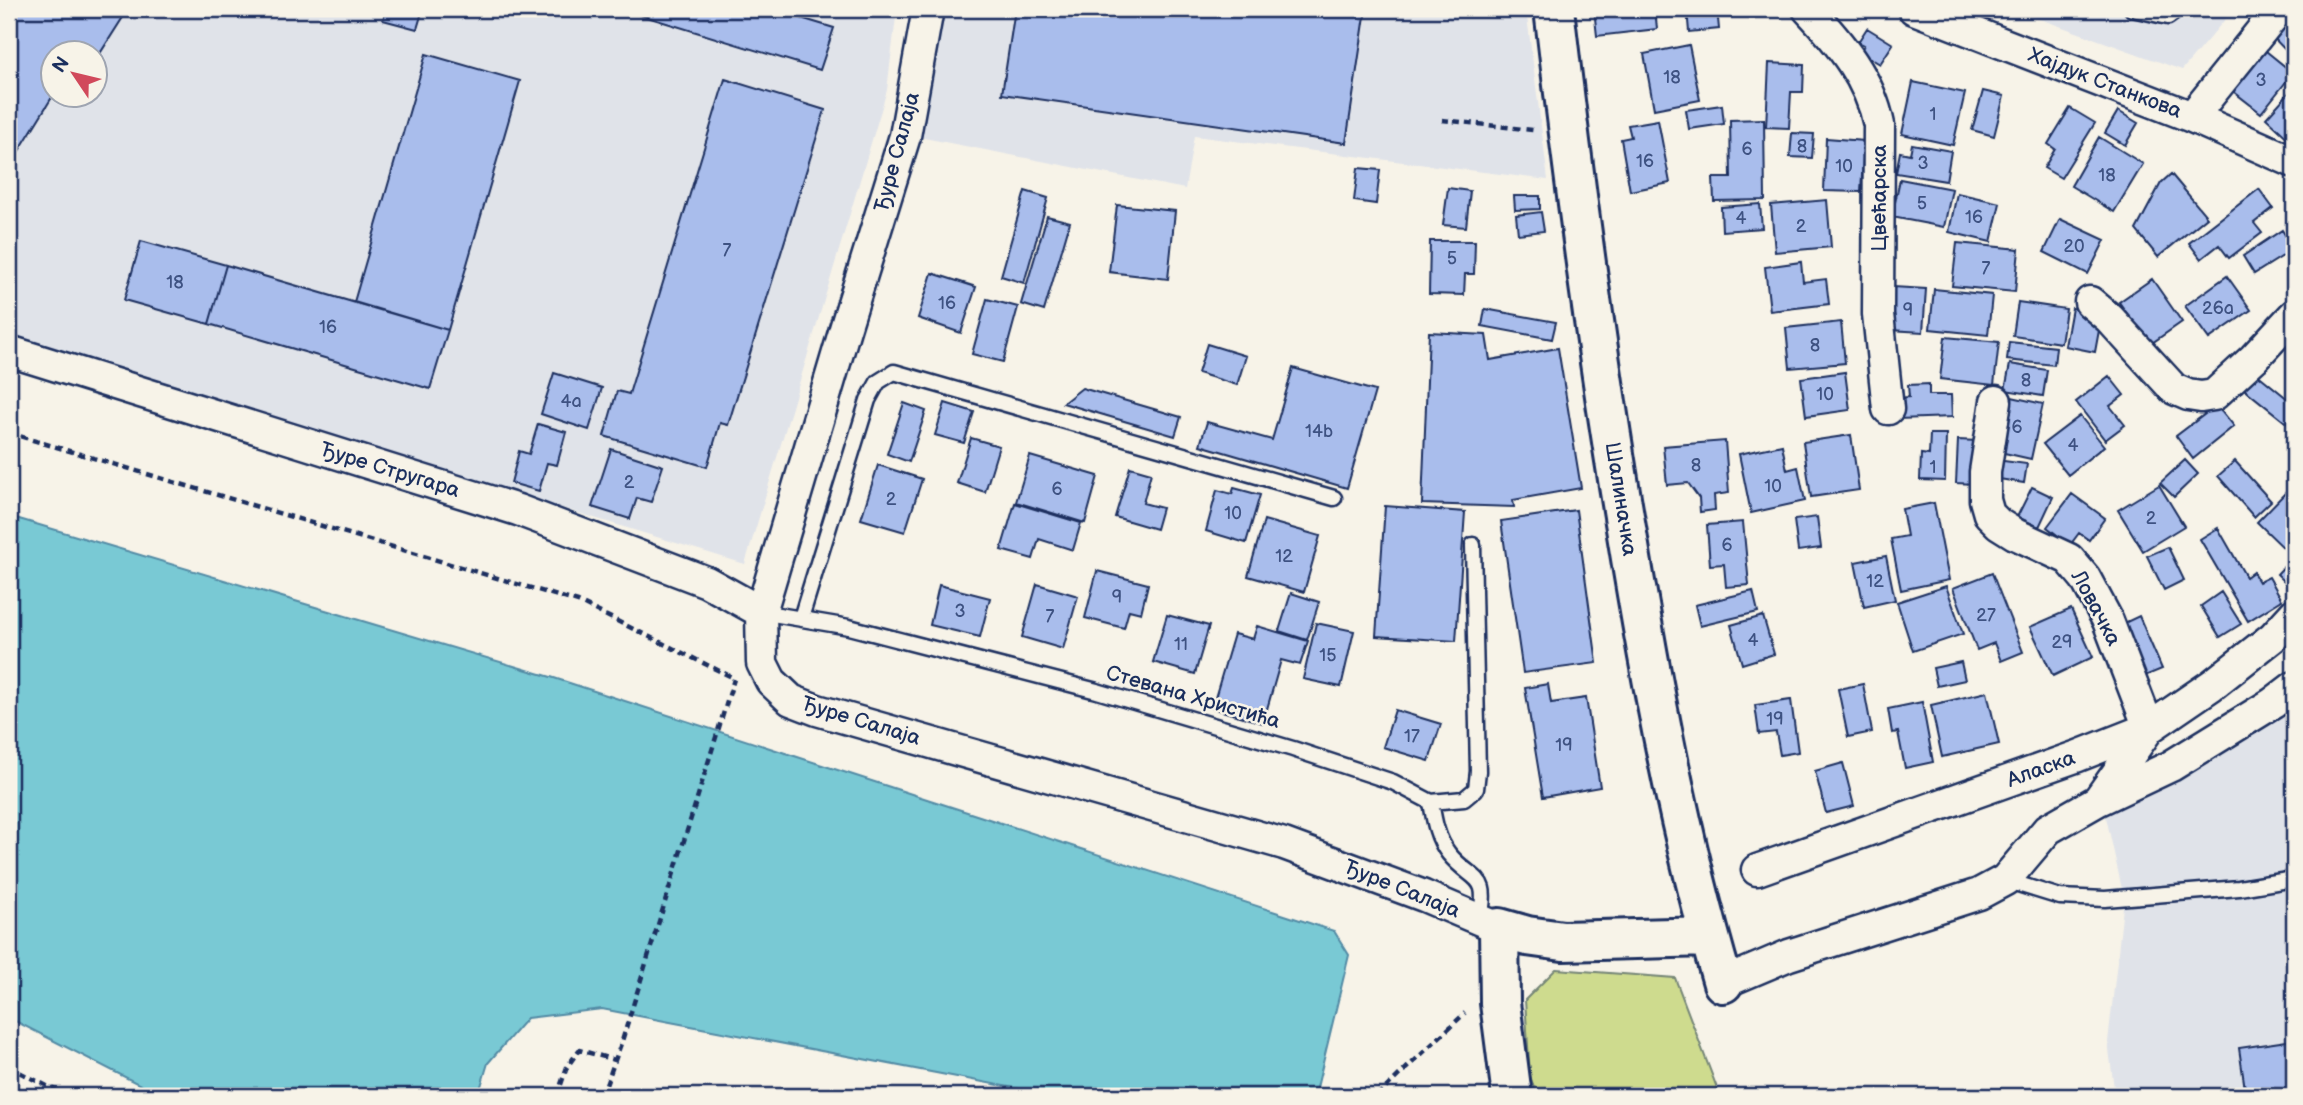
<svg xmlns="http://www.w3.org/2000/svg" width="2303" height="1105" font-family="'Balsamiq Sans',sans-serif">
<rect width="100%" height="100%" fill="#f7f3e8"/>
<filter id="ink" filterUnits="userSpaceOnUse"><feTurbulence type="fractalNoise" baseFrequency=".0143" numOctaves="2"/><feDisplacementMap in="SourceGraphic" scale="14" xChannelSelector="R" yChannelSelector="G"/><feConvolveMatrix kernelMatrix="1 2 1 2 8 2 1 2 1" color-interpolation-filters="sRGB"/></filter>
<g filter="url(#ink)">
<path fill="#e0e3e9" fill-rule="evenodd" d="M 9,9 L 897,9 L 887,90 L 745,564 L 9,339 ZM 52,52 L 94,52 L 94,94 L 52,94 Z
M 938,9 L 1526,9 L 1548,180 L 1194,136 L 1185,189 L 914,136 Z
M 2012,9 L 2234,9 L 2182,70 Z
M 2294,694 L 2294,1096 L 2115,1096 L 2108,1042 L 2124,898 L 2104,808 Z"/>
<path fill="#cedb8e" stroke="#748576" stroke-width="2" d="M 1556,969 L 1675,978 L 1720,1096 L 1537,1096 L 1530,1076 L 1525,1000 Z"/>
<path fill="#79c9d4" stroke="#538ba5" stroke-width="2" d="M 9,516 L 551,677 L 1334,931 L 1349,955 L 1315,1096 L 1056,1096 L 602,1009 L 527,1018 L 488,1063 L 478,1096 L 162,1096 L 9,1018 Z"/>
<path fill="#a9bdec" stroke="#1b2f5e" stroke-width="2" d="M 9,9 L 124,9 L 127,11 L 99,55 L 85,46 L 81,52 L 52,52 L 54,94 L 9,167 Z
M 386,9 L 423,9 L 417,29 L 383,20 Z
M 621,9 L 771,9 L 834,28 L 820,70 Z
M 1015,9 L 1366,9 L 1346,143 L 1002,94 Z
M 1594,9 L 1655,9 L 1657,29 L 1597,36 Z
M 1687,9 L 1717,9 L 1719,29 L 1689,32 Z
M 2289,9 L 2294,9 L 2294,52 L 2291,56 L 2267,31 Z
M 1867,28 L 1893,44 L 1880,64 L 1860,52 L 1864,45 L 1858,42 Z
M 1689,45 L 1700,100 L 1654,109 L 1644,54 Z
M 2261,47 L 2293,73 L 2261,113 L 2229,88 Z
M 426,54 L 520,81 L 448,330 L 354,302 Z
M 1769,63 L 1804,65 L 1803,92 L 1791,92 L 1789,128 L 1766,127 Z
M 725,79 L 825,110 L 728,425 L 720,423 L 707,467 L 604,436 L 617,391 L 629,394 Z
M 1913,82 L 1965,93 L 1953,145 L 1902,134 Z
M 2294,87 L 2294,144 L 2266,118 Z
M 1983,91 L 2004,96 L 1994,136 L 1972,130 Z
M 1722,105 L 1724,124 L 1689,129 L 1686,110 Z
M 2070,108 L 2095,123 L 2061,178 L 2044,168 L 2055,149 L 2048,144 Z
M 2118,111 L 2138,123 L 2125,145 L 2105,133 Z
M 1764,119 L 1765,200 L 1714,201 L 1713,178 L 1731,178 L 1730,120 Z
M 1658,120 L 1670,183 L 1630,191 L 1621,139 L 1631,137 L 1628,125 Z
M 1792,133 L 1814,134 L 1812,158 L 1790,157 Z
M 2099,137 L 2143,164 L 2114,212 L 2071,186 Z
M 1826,138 L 1864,141 L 1861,192 L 1824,191 Z
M 1912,144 L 1951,151 L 1946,181 L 1896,173 L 1900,152 L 1910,154 Z
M 1358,168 L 1380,170 L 1376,204 L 1354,201 Z
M 2171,174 L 2207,217 L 2158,257 L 2136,230 L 2161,183 Z
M 1900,179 L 1952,189 L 1944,227 L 1892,217 Z
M 1448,188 L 1470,191 L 1466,227 L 1443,225 Z
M 2259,189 L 2273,208 L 2254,223 L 2262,233 L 2229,258 L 2219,245 L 2201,259 L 2189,243 Z
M 1025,191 L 1048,198 L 1024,283 L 1001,276 Z
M 1957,193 L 2000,203 L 1991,242 L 1949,232 Z
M 1514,196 L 1540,196 L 1540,209 L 1515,210 Z
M 1827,200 L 1831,247 L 1775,252 L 1771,205 Z
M 1760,204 L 1762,228 L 1722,231 L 1721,207 Z
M 1117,205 L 1175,211 L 1168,279 L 1109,272 Z
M 1541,212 L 1544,231 L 1518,234 L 1516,215 Z
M 2294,212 L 2294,230 L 2286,224 Z
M 1047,216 L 1070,222 L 1044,311 L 1021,304 Z
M 2060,219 L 2105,240 L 2088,274 L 2044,252 Z
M 2282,230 L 2294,249 L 2254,274 L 2243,256 Z
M 141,241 L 226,265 L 209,324 L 124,300 Z
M 1430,241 L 1475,241 L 1474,274 L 1465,274 L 1464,295 L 1429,294 Z
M 1957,243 L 2019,249 L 2015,292 L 1952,286 Z
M 1801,262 L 1803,282 L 1826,279 L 1829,304 L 1770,311 L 1765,267 Z
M 226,265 L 448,330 L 430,389 L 209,324 Z
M 932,273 L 976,287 L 961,333 L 918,318 Z
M 2227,276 L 2251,310 L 2209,339 L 2185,306 Z
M 2152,279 L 2182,322 L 2149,345 L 2119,302 Z
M 1893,287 L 1926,289 L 1923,332 L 1890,330 Z
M 1934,289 L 1992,295 L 1988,335 L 1930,329 Z
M 987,299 L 1018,307 L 1003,362 L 972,354 Z
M 2018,302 L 2066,309 L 2061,343 L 2013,336 Z
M 2072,308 L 2102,314 L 2095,352 L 2065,346 Z
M 1485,309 L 1556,322 L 1552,339 L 1482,326 Z
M 1841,322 L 1845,363 L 1790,368 L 1786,328 Z
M 1429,332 L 1486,335 L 1490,360 L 1558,348 L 1581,488 L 1513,500 L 1514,507 L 1422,504 Z
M 1945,337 L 1999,342 L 1994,385 L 1940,379 Z
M 2009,342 L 2056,347 L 2054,365 L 2007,360 Z
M 1207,344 L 1246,356 L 1237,385 L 1198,373 Z
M 2010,364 L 2047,370 L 2043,396 L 2005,390 Z
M 1293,368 L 1375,391 L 1347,488 L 1200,445 L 1207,422 L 1272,440 Z
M 2251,369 L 2294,404 L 2294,419 L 2289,425 L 2238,384 Z
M 1845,372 L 1850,410 L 1806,416 L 1801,378 Z
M 554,373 L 602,388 L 589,430 L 541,414 Z
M 2109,376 L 2124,395 L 2110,406 L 2125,425 L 2105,440 L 2076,402 Z
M 1929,384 L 1929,395 L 1951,395 L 1952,417 L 1898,419 L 1897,398 L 1909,397 L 1908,385 Z
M 1082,388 L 1181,417 L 1175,436 L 1063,403 Z
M 2003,395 L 2043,404 L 2031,459 L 1991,450 Z
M 904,403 L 926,411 L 909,462 L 887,454 Z
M 945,403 L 974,412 L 964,443 L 935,435 Z
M 2217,405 L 2234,426 L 2193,459 L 2176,436 Z
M 2080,416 L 2104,446 L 2068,475 L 2043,444 Z
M 538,424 L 566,432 L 557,465 L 547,463 L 539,491 L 511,483 L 519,451 L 529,454 Z
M 1930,434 L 1946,434 L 1945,481 L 1920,480 L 1921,454 L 1929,455 Z
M 1851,435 L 1859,490 L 1811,497 L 1803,442 Z
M 971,438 L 999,446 L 985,492 L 957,483 Z
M 1958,440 L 1977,441 L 1975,484 L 1956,483 Z
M 1725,441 L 1729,493 L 1714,495 L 1715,510 L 1700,512 L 1699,498 L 1688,483 L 1667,485 L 1663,446 Z
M 1782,445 L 1787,470 L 1798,467 L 1805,501 L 1751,513 L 1739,454 Z
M 611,449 L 663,466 L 651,502 L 637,498 L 630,519 L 592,507 Z
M 1030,456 L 1098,476 L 1085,523 L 1016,502 Z
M 1996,460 L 2027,464 L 2024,483 L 1993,478 Z
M 2185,460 L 2198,474 L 2174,497 L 2160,483 Z
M 2235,461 L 2271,501 L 2254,517 L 2218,476 Z
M 878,465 L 922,479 L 905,532 L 861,519 Z
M 1130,467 L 1151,473 L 1143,503 L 1162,508 L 1156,529 L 1115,517 Z
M 2159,485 L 2184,526 L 2143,551 L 2118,510 Z
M 2032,487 L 2053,497 L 2039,527 L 2017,517 Z
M 1234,488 L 1260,495 L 1246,543 L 1206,531 L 1217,490 L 1232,494 Z
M 2290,488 L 2294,492 L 2294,558 L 2257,522 Z
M 2072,494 L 2105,518 L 2089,540 L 2079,533 L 2070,545 L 2047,527 Z
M 1015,503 L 1081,523 L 1073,550 L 1039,539 L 1033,559 L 1001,550 Z
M 1934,503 L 1949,580 L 1901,590 L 1891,539 L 1907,536 L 1902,509 Z
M 1385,506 L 1465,512 L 1456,641 L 1376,636 Z
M 1576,510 L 1597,663 L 1523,673 L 1501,521 Z
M 1817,517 L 1821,548 L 1798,551 L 1794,520 Z
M 1264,520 L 1320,536 L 1304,592 L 1248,576 Z
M 1743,522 L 1749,585 L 1726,587 L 1724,564 L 1710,565 L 1707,525 Z
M 2218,528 L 2246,577 L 2253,572 L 2259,582 L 2269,577 L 2282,600 L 2248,621 L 2200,539 Z
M 2168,547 L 2184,580 L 2164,590 L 2147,556 Z
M 1886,556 L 1895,600 L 1864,607 L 1855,562 Z
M 2289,561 L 2294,566 L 2293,590 L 2277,574 Z
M 1097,571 L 1148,584 L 1141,613 L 1129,610 L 1124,628 L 1085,618 Z
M 1992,573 L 2023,652 L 2001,661 L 1994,643 L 1977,650 L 1953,588 Z
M 1037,584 L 1078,596 L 1063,649 L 1022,637 Z
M 939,585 L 990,598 L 980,637 L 930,625 Z
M 1946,586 L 1963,634 L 1913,651 L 1897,602 Z
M 1753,591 L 1758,612 L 1700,626 L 1695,605 Z
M 2221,592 L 2241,624 L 2220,637 L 2201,606 Z
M 1291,593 L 1319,602 L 1307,640 L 1279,631 Z
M 2071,609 L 2093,657 L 2053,676 L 2030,627 Z
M 1167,615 L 1209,626 L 1195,674 L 1153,662 Z
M 1763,616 L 1774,654 L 1742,664 L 1731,625 Z
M 2139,616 L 2162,669 L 2140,678 L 2118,626 Z
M 1316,623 L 1354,631 L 1341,687 L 1303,679 Z
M 1257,626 L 1308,641 L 1300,665 L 1281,660 L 1263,723 L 1212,708 L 1234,634 L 1253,639 Z
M 1961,662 L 1965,680 L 1937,686 L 1933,668 Z
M 1548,684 L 1551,703 L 1586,698 L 1600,787 L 1543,797 L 1525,688 Z
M 1863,684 L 1872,732 L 1848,737 L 1838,689 Z
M 1987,692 L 1999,744 L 1942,757 L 1931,705 Z
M 1791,700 L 1798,752 L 1780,755 L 1776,732 L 1759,734 L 1755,705 Z
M 1922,702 L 1933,762 L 1905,768 L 1898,732 L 1892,733 L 1888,709 Z
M 1395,710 L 1441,724 L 1429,761 L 1383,747 Z
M 1843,763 L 1854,806 L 1826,813 L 1815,771 Z
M 2294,1040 L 2294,1096 L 2246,1096 L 2239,1048 Z"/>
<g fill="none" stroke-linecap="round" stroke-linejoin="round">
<g stroke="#1b2f5e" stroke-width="19">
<path id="lane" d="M 2132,9 L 2168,17 L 2179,9
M 761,612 L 849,627 L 1097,691 L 1293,749 L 1393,782 L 1431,802 C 1434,820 1437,839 1449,854 C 1474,884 1491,872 1479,922
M 801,618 L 868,400 L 878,382 L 894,372 L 1334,498
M 1431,802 L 1464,799 L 1476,789 L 1478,771 L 1473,545
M 2005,880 L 2060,897 L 2105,899 L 2239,888 L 2294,879"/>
</g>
<g stroke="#1b2f5e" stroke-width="35">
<path id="street" d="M 928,9 L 905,136 L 845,329 L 761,612 L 762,663 L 771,681 L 791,700 L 817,710 L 1284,844 L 1424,896 L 1499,928
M 1808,9 C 1840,43 1870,79 1879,125 L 1878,314 L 1888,409
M 1914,9 L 2192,117 L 2294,162
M 2192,117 L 2279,9
M 2090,302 L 2109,318 L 2174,389 L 2188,395 L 2201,397 L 2214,395 L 2254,358 L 2294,315
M 9,351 L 518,510 L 707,582 L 761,612
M 1996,401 L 1985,472 L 1985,500 L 1989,514 L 1999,524 L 2015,534 L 2069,559 L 2085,578 L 2108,621 L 2149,728 L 2099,799
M 1757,870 L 2078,756 L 2149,728 L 2212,685 L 2273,637 L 2294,614
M 1723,983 L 1789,955 L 1979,894 L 2005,880 L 2048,829 L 2097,801 L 2171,766 L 2273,703 L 2294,687"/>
</g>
<g stroke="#1b2f5e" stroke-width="44">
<path id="secondary" d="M 1554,9 C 1574,182 1597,355 1626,528 C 1651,681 1679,834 1723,983
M 1512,1096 L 1500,1003 L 1499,928 L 1527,936 L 1563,941 L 1709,937"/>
</g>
<path stroke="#1b2f5e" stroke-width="4.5" stroke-dasharray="7 5" stroke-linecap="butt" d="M 1442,120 L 1533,130
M 9,433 L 578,602 L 734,678
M 9,1067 L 67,1096
M 557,1096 L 567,1067 L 579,1050 L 615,1060
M 602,1096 L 622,1041 L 734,679
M 1377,1096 L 1465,1013"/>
<use href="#lane" stroke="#f7f3e8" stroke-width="14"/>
<use href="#street" stroke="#f7f3e8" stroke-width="30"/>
<use href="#secondary" stroke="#f7f3e8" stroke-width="38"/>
</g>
</g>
<g text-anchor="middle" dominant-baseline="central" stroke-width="5" stroke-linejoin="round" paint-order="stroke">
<g font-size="18" fill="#3e5282">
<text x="1672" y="77">18</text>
<text x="2261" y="80">3</text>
<text x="1933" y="114">1</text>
<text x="1802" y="146">8</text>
<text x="1747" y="149">6</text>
<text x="1645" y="161">16</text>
<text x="1923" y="163">3</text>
<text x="1844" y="166">10</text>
<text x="2107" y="175">18</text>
<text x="1922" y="203">5</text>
<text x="1974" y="217">16</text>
<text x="1741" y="218">4</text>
<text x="1801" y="226">2</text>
<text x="2074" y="246">20</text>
<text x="727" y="250">7</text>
<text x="1452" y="258">5</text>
<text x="1986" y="268">7</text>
<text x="175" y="282">18</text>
<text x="947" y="303">16</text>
<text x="2218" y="308">26a</text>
<text x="1908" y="310">9</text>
<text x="328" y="327">16</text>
<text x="1815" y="345">8</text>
<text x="2026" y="380">8</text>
<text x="1825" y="394">10</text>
<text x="571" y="401">4a</text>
<text x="2017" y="427">6</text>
<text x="1319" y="431">14b</text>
<text x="2073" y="445">4</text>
<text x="1696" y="465">8</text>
<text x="1933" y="467">1</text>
<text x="629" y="482">2</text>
<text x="1773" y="486">10</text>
<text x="1057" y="489">6</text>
<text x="891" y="499">2</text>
<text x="1233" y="513">10</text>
<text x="2151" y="518">2</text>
<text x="1727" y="545">6</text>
<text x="1284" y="556">12</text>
<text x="1875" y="581">12</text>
<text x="1117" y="597">9</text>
<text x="960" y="611">3</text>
<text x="1986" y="615">27</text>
<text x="1050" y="616">7</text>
<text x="1753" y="640">4</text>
<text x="2062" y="642">29</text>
<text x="1181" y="644">11</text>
<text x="1328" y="655">15</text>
<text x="1775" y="719">19</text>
<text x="1412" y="736">17</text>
<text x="1564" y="745">19</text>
</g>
<g font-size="21" fill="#1b2f5e" stroke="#f7f3e8">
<text transform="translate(2105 83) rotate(21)">Хајдук Станкова</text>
<text transform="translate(897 152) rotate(-75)">Ђуре Салаја</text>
<text transform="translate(1879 198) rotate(-90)">Цвећарска</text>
<text transform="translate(390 470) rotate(17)">Ђуре Стругара</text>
<text transform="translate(1621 499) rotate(81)">Шалиначка</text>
<text transform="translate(2096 608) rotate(62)">Ловачка</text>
<text transform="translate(1193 697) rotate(16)">Стевана Христића</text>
<text transform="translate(861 721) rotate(17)">Ђуре Салаја</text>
<text transform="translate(2041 769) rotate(-20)">Аласка</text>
<text transform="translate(1402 889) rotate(22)">Ђуре Салаја</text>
</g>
</g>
<rect width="2303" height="1105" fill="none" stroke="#f7f3e8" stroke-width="35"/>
<rect x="18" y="18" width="2268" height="1070" fill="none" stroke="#1b2f5e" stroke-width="2.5" filter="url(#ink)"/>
<g transform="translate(74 74) rotate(305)"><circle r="33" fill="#f7f3e8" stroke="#9fa5b1" stroke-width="2"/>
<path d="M0-5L12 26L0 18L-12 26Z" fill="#d1495b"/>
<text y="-10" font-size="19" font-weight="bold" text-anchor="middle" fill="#1b2f5e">N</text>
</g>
</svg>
